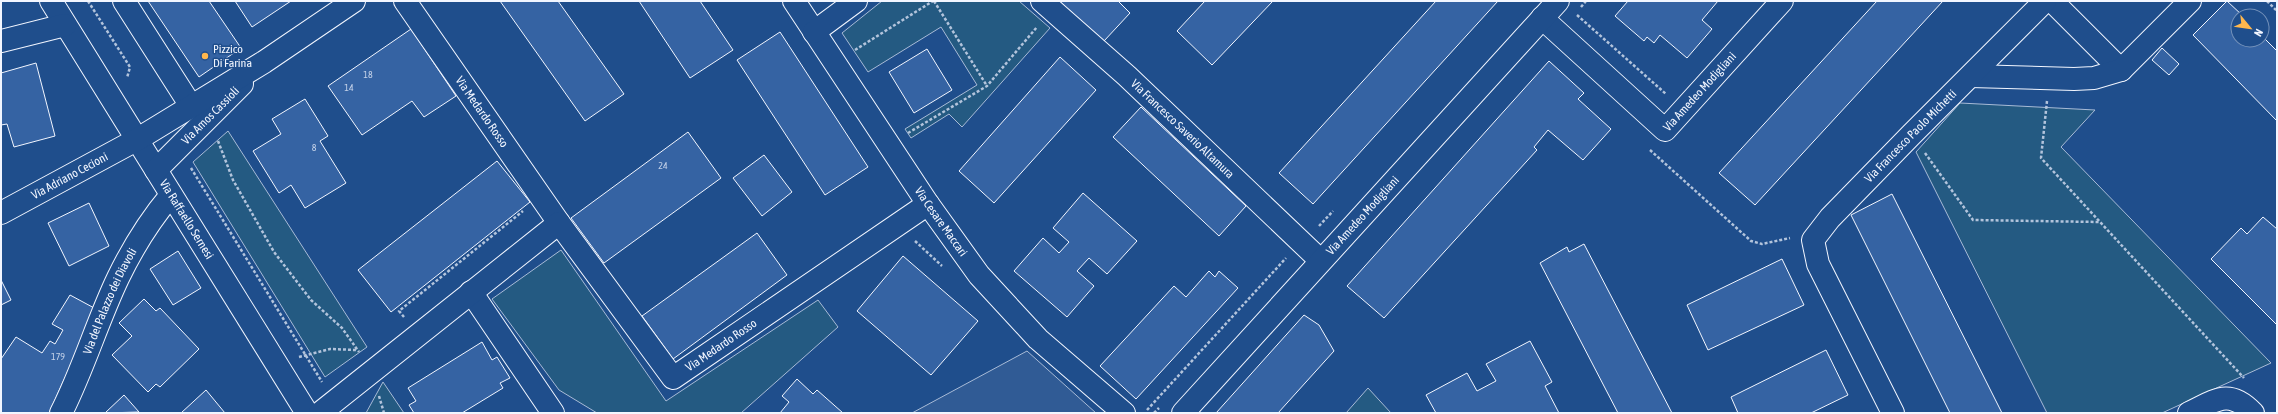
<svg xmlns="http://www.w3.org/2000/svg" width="2278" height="414" font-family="'Asap Condensed',sans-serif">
<rect width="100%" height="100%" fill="#1f4e8c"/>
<path fill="#245a82" stroke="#a8bbd7" d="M 882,1 L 1019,1 L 1050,28 L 962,127 L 949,114 L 911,138 L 905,129 L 977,85 L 941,27 L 868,72 L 842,33 Z
M 1960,103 L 2095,110 L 2061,147 L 2271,363 L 2162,413 L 2047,413 L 1916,152 Z
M 228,131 L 367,347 L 325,377 L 193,162 Z
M 561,250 L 666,401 L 818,300 L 838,327 L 741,413 L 597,413 L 559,390 L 492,299 Z
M 383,382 L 404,413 L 366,413 Z
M 1368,388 L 1391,413 L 1346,413 Z"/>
<path fill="#305b95" stroke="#a8bbd7" d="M 1027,351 L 1096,413 L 912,413 Z"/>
<path fill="#3563a3" stroke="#f2f6ff" d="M 148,1 L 209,1 L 241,48 L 199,77 Z
M 235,1 L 291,1 L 252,27 Z
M 500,1 L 558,1 L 624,94 L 585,121 Z
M 639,1 L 700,1 L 733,50 L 690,78 Z
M 1059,1 L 1118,1 L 1130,13 L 1104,41 Z
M 1205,1 L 1273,1 L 1212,65 L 1177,31 Z
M 1436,1 L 1498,1 L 1313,204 L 1279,173 Z
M 1628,1 L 1718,1 L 1702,20 L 1712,29 L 1687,58 L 1660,35 L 1654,43 L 1647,37 L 1644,41 L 1615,16 Z
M 1877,1 L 1943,1 L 1755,205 L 1719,173 Z
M 2227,1 L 2243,16 L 2238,16 L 2238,40 L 2262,40 L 2262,36 L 2277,51 L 2277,121 L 2193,35 Z
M 411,29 L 456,96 L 424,117 L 412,101 L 362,135 L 328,86 Z
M 780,32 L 868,167 L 825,195 L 737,60 Z
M 2162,48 L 2179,64 L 2169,75 L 2152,60 Z
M 927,49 L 952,90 L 914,113 L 889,72 Z
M 1060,57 L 1096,90 L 994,203 L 959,171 Z
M 1549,61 L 1584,93 L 1578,99 L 1611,129 L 1583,160 L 1548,130 L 1534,147 L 1537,150 L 1384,318 L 1347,286 Z
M 36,63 L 55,136 L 14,147 L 7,124 L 1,125 L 1,73 Z
M 305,99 L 328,136 L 320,141 L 346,183 L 305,208 L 291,185 L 279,193 L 253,151 L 281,134 L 272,119 Z
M 1141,107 L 1246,206 L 1219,236 L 1113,137 Z
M 688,132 L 721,178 L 604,263 L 571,218 Z
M 764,155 L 792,192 L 762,216 L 733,178 Z
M 497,161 L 530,202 L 391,312 L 358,270 Z
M 1083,193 L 1137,241 L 1107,274 L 1089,258 L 1077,271 L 1094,286 L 1067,317 L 1014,271 L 1043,238 L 1059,253 L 1069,242 L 1053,228 Z
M 1892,194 L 2002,413 L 1950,413 L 1851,215 Z
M 89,203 L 109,246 L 69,266 L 48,223 Z
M 2263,217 L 2277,229 L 2277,325 L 2211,259 L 2241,228 L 2247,234 Z
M 757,233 L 787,275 L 673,359 L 642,316 Z
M 1584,244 L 1672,413 L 1618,413 L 1540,263 L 1567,247 L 1569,252 Z
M 178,251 L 201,288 L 173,305 L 150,269 Z
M 903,256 L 978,321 L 931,375 L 857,311 Z
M 1782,259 L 1804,305 L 1708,350 L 1687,305 Z
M 1209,271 L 1215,277 L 1219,271 L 1238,288 L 1136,399 L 1100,366 L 1174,286 L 1186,297 Z
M 1,280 L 11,300 L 1,305 Z
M 70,295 L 96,309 L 49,413 L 1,413 L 1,359 L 16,337 L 42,353 L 50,341 L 55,344 L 63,330 L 52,324 Z
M 144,299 L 156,311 L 160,308 L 199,349 L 160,387 L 156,384 L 148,392 L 112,355 L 132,336 L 119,323 Z
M 1304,315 L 1319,325 L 1334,351 L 1278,413 L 1216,413 Z
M 1530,341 L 1552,382 L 1545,386 L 1559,413 L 1436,413 L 1426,395 L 1467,373 L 1477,391 L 1496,381 L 1486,364 Z
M 482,342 L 492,360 L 497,357 L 510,378 L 500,383 L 503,388 L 462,413 L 414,413 L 409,405 L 416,401 L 408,388 Z
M 1826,350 L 1848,395 L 1811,413 L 1738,413 L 1731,397 Z
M 797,379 L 813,394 L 817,390 L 843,413 L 780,413 L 789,402 L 782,396 Z
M 206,390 L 225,413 L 181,413 Z
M 124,395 L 139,412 L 105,413 Z"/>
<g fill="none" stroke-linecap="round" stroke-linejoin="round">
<g stroke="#f2f6ff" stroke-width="24">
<g id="street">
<path id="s1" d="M 51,1 L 307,413"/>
<path d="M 124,1 L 191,106"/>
<path id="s2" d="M 405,1 L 559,223"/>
<path id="s3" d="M 794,1 L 928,204 L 979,275 L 1038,339 L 1124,413"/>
<path id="s4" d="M 1042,1 L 1127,76 L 1320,260"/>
<path d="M 2052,1 L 2121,70"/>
<path id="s5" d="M 1542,18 L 1665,130 L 1782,1"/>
<path d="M 814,32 L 856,1"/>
<path d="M 1,41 L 65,25"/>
<path d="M 1971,76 L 2074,79 L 2094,78 L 2121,70 L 2190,1"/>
<path id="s6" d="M 156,170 L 242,84"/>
<path id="s7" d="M 1,213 L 138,139 L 264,62 L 354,1"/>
<path d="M 471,292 L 553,413"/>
<path id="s8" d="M 61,413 C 83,370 97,322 118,278 C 132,249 150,220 171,195"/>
<path id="s9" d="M 320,413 L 559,223 L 673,378 L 928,204"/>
<path id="s10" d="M 1183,413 L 1558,1"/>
<path id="s11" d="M 1893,413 L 1818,264 L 1813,240 L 1830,218 L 1911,135 L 2045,1"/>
<path d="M 2189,413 C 2216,400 2229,388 2253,413"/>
</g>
</g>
<path stroke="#b3c4dc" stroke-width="2.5" stroke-dasharray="3 2" stroke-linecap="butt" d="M 88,1 L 130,67 L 127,78
M 934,1 L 987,86
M 2267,1 L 2277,11
M 1581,7 L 1586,1
M 1577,15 L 1666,94
M 855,50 L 933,1
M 2047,101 L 2041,158 L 2244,378
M 908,133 L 987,86 L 1037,27
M 218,141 L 233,180 L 274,252 L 311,300 L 342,328 L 359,352
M 1650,150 L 1751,241 L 1762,244 L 1790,238
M 1925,153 L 1973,220 L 2099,222
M 191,168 L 322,382
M 1319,226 L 1333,211
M 915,241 L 942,266
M 404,317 L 399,311 L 523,211
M 299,357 L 330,349 L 356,350
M 379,396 L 384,413
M 1147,410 L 1286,258
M 1154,413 L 1159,408"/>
<use href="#street" stroke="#1f4e8c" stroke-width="22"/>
</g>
<circle fill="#ffb74d" stroke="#1f4e8c" stroke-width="1.5" cx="205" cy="56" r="4"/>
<g text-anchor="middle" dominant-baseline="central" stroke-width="3" stroke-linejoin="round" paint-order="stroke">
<g font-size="10" fill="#c3d1e8">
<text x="368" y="74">18</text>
<text x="349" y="87">14</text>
<text x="314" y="147">8</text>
<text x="663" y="165">24</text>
<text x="58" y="356">179</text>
</g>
<g font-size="12" fill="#f2f6ff" stroke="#1f4e8c" text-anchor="start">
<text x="213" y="49">Pizzico<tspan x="213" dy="14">Di Farina</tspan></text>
</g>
<g font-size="12" fill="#f2f6ff" stroke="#1f4e8c">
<text stroke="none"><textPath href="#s5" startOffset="218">Via Amedeo Modigliani</textPath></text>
<text stroke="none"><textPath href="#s2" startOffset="135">Via Medardo Rosso</textPath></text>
<text stroke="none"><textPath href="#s6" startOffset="77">Via Amos Cassioli</textPath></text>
<text stroke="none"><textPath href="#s4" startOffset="190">Via Francesco Saverio Altamura</textPath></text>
<text stroke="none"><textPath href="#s11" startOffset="334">Via Francesco Paolo Michetti</textPath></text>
<text stroke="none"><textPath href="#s7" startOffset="78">Via Adriano Cecioni</textPath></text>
<text stroke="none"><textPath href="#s10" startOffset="267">Via Amedeo Modigliani</textPath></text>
<text stroke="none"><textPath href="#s1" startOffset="257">Via Raffaello Sernesi</textPath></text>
<text stroke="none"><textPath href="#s3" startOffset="265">Via Cesare Maccari</textPath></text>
<text stroke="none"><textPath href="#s8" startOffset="122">Via del Palazzo dei Diavoli</textPath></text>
<text stroke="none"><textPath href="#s9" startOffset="556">Via Medardo Rosso</textPath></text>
</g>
</g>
<rect width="2278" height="414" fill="none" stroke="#f2f6ff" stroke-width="4"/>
<g transform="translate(2250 28) rotate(119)"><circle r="19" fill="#1f4e8c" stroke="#7391ba"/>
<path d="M0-3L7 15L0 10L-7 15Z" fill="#ffb74d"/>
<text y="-6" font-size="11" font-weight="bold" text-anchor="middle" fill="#f2f6ff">N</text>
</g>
</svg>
